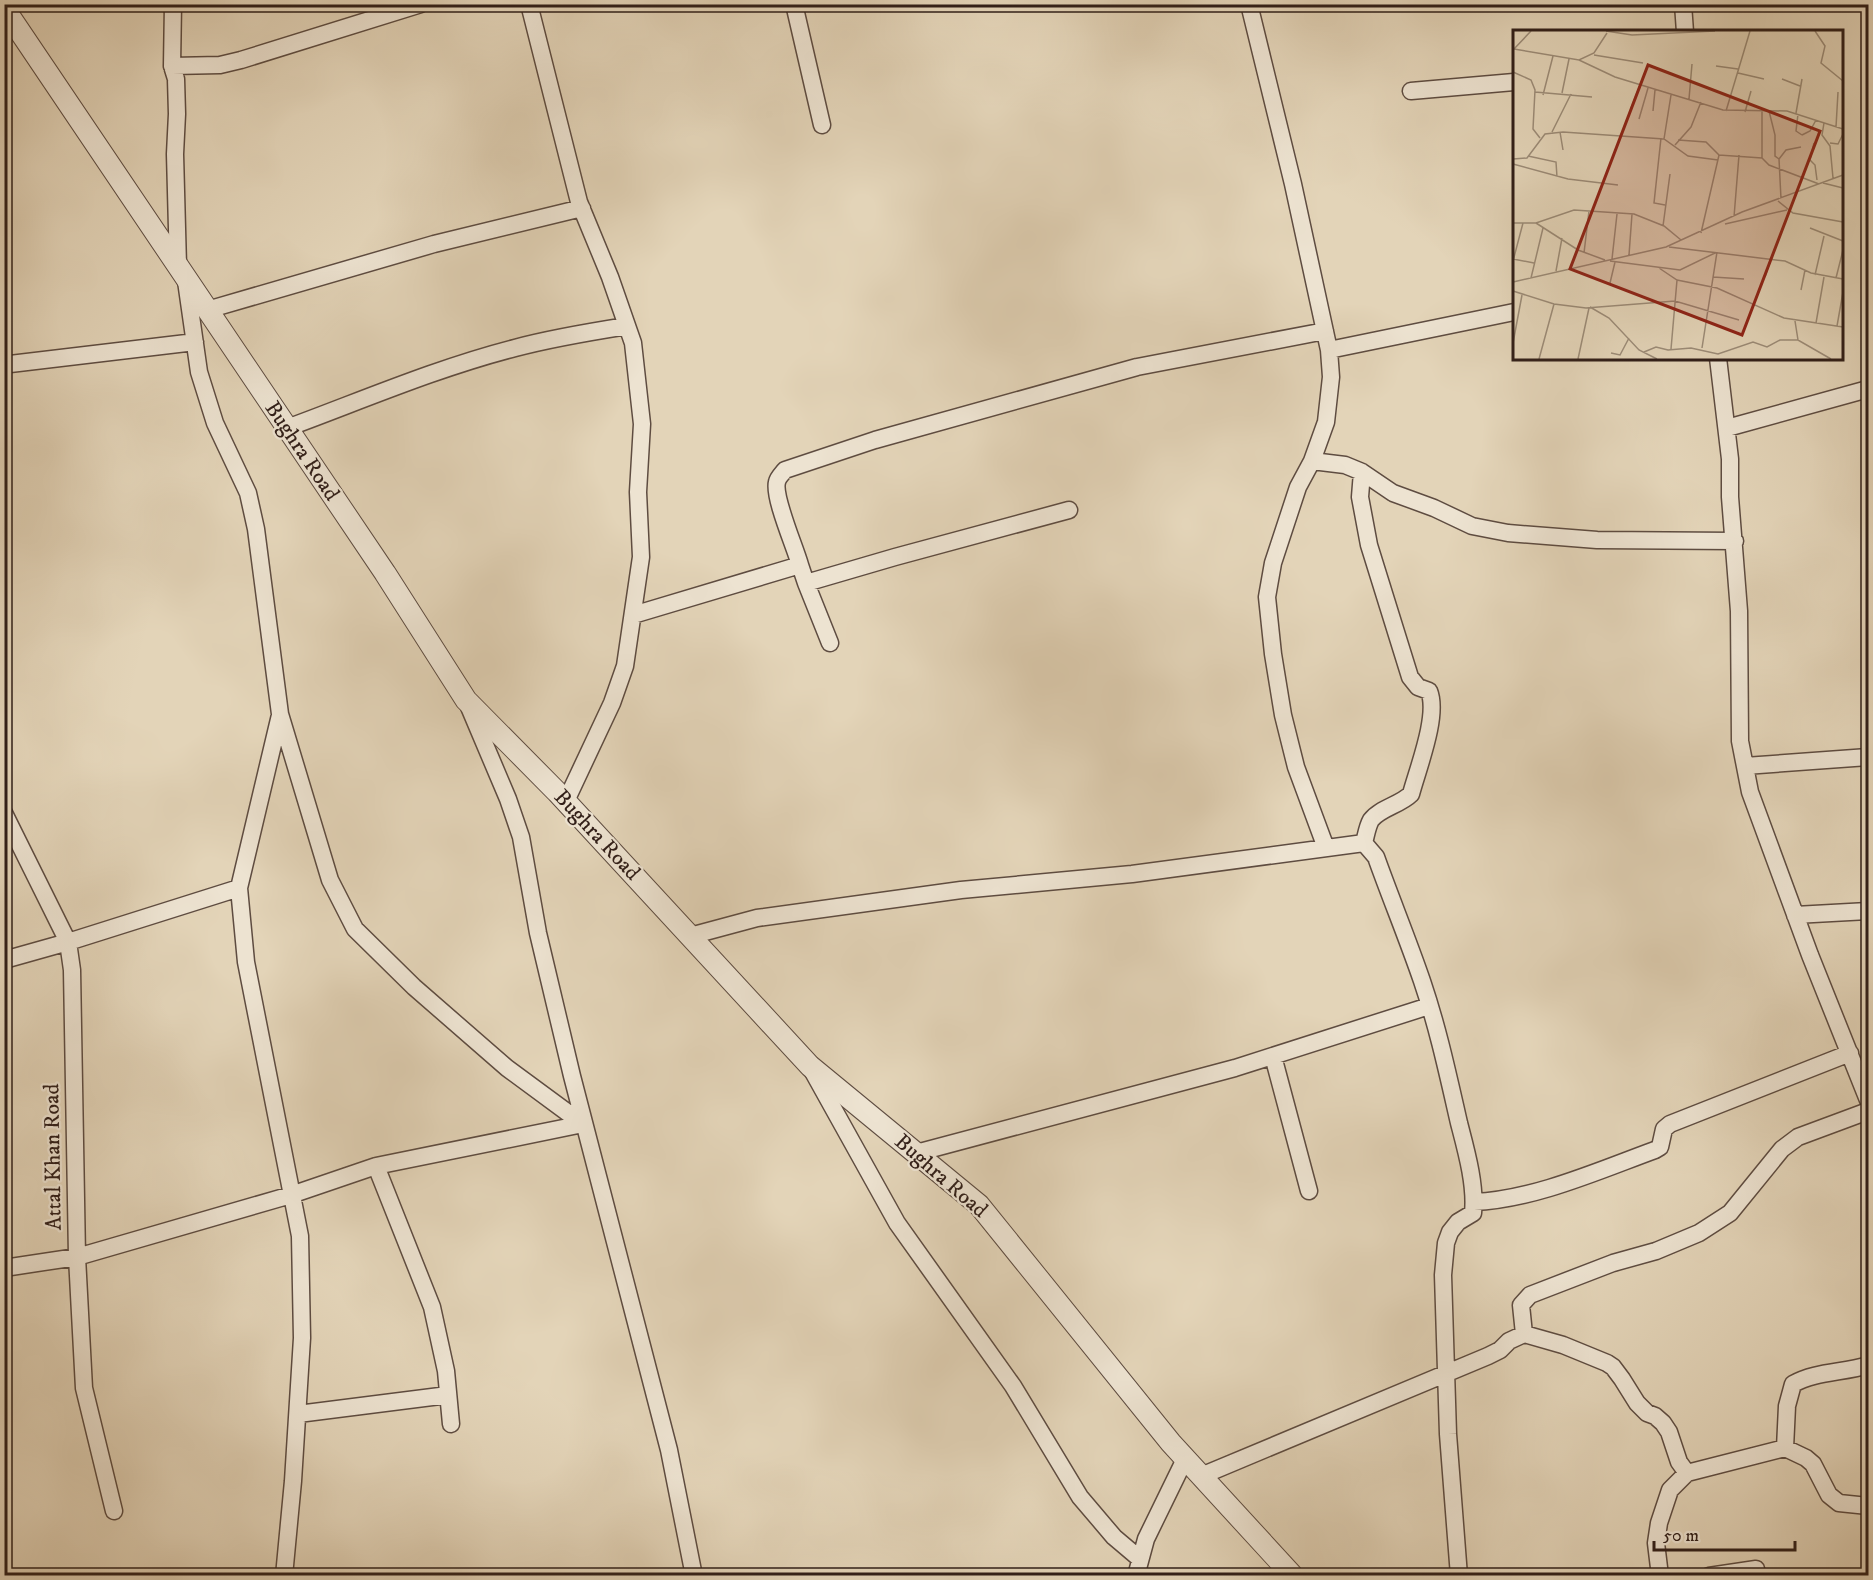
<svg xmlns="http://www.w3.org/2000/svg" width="1873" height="1580" font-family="'IM FELL DW Pica',serif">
<rect width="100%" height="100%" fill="#e3d4b8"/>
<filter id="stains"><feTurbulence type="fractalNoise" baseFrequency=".00333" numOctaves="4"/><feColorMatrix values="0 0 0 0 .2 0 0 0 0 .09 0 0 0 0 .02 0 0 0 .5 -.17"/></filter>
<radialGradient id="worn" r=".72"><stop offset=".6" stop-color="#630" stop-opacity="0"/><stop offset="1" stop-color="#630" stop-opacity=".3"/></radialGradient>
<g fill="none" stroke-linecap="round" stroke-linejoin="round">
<g stroke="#5e4c41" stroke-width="19">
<path id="minor" d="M 173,4 L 172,66 L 176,79 L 177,114 L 175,154 L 178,266
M 529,4 L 579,202 L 610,277 L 633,343 L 642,424 L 638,492 L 641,557 L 625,666 L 612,703 L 566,801
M 794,4 L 822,125
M 1249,4 L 1293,184 L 1329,350 L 1331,377 L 1326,422 L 1312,461 L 1298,487 L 1273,563 L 1267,597 L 1273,654 L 1283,715 L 1296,767 L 1326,848
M 1683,4 L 1685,32
M 172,66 L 220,65 L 241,60 L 421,4
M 1411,91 L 1514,82
M 186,281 L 199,372 L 215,423 L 248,493 L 256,529 L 280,714 L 330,880 L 355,929 L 414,987 L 507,1068 L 583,1124
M 207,310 L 434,244 L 582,208
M 1329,350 L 1514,312
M 1718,358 L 1730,459 L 1730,497 L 1739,611 L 1740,741 L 1750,792 L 1810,955 L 1868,1100
M 10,364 L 195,342
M 287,428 C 363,400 437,368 515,348 C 552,338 589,332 627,326
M 1727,428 L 1868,389
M 1312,461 L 1345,465 L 1362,472 L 1393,493 L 1434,508 L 1472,526 L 1508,533 L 1597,540 L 1735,541
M 1362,472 L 1360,497 L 1369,545 L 1410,677 L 1418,687 L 1429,691 C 1439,715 1418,768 1411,794 C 1400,805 1380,808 1371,820 C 1367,827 1366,836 1364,843
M 800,565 C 795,547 773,497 777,482 C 778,477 782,474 785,470 L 875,440 L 1137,367 L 1325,331
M 806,583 L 830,643
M 633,615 L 800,565 L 806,583 L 895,557 L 1069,510
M 469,707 L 508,799 L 521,837 L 538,933 L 572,1076 L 669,1450 L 694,1576
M 280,715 L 239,888 L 246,962 L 300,1236 L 302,1338 L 293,1481 L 284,1576
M 1745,766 L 1868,757
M 4,813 L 68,942 L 72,970 L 77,1257 L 84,1388 L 114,1511
M 1795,915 L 1868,911
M 690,936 L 757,918 L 961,890 L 1132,874 L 1364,843 L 1376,857 C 1391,899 1408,940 1422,981 C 1438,1028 1448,1075 1459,1123 C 1466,1150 1476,1185 1473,1213 L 1458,1222 L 1450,1232 L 1446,1243 L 1443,1275 L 1448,1434 L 1459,1576
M 4,960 L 68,942 L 239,888
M 1273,1056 L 1309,1191
M 813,1072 L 897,1223 L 1013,1386 L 1080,1497 L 1114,1537 L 1140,1559
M 916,1153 L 1235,1068 L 1429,1006
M 376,1166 L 432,1307 L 446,1371 L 451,1424
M 1474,1202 C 1533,1200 1600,1170 1655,1150 L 1660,1147 L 1664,1129 L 1670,1124 L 1850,1053
M 4,1268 L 77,1257 L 291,1195 L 376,1166 L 583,1124
M 1524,1334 L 1521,1305 L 1530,1295 L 1613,1263 L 1656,1251 L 1699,1233 L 1730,1213 L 1782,1149 L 1798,1137 L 1868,1111
M 298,1414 L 448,1395
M 1785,1448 L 1787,1406 L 1793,1384 C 1816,1371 1844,1373 1868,1365
M 1201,1476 L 1488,1356 L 1500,1350 L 1509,1341 L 1524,1334 L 1563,1345 L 1607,1363 L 1613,1367 L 1622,1379 L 1637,1403 L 1647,1413 L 1655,1416 L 1663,1423 L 1669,1432 L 1679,1462 L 1687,1473
M 1136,1576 L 1146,1539 L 1185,1459
M 1660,1576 L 1656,1543 L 1659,1523 L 1670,1490 L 1687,1473 L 1785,1448 L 1806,1458 L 1813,1464 L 1829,1495 L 1839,1503 L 1868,1506
M 1709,1576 L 1756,1569"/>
</g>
<g stroke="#5e4c41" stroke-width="23">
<path id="tertiary" d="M 4,8 L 385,573 L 466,700 L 557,792 L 810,1066 L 979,1205 L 1171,1443 L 1293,1576"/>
</g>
<use href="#minor" stroke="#ede3d1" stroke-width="16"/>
<use href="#tertiary" stroke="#ede3d1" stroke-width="21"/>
</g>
<g text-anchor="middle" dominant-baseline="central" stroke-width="4.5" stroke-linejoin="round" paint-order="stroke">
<g font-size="22" fill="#311f19" stroke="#ede3d1">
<text transform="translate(302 451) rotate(56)">Bughra Road</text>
<text transform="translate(597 835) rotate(47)">Bughra Road</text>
<text transform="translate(53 1157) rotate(-91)">Attal Khan Road</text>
<text transform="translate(941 1176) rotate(41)">Bughra Road</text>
</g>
</g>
<g transform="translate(1513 30)">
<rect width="330" height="330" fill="#e3d4b8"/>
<path fill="none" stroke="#9c8c78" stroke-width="1.5" d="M 93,1 L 119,5 L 202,1M 302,1 L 312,16 L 308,33 L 330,51M 1,19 L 66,30 L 81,23 L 94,3M 1,19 L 18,1M 81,25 L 130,33M 66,30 L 102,47 L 210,80 L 274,81 L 330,99M 203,36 L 225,39M 0,42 L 18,50 L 22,60 L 20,99 L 27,108M 225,43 L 251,49M 269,49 L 287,56M 22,62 L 79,67M 49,63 L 56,29M 30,65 L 40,26M 176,69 L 179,34M 118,78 L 127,55M 140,81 L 142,60M 213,81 L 237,1M 249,81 L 249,128M 256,81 L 262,105 L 262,126 L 266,129M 232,82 L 238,61M 283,83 L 289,49M 285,84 L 283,101 L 289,105M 126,89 L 135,58M 311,93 L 309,105 L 317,116 L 320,148M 323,97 L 325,62M 39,102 L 58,64M 47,102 L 50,120M 289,105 L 297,101 L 303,90M 148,108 L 141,173 L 152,175M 151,109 L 158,65M 165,110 L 193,112 L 206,125M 301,113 L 297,130 L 302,135 L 304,150M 317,113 L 325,114 L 330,104M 162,115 L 178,97 L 188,72M 15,126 L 43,132 L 44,147M 0,129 L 14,128 L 32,104 L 50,102 L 151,109 L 175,126 L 205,130M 0,134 L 55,149 L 105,155M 310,153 L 330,158M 268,169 L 266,129 L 273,120 L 288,117M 265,171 L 280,183 L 330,192M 221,187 L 226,125M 0,193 L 23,193 L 61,180 L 121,184 L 151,196 L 168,210M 23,193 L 65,220 L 92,230M 212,194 L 274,180M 150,196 L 157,144M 297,198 L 330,211M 188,203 L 206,125 L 249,128 L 256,135 L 306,154M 156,217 L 272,231 L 298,243 L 330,249M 71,223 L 76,181M 116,225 L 119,184M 0,229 L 21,233M 99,229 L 104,184M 0,231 L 10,193M 97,231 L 167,240 L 202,223M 146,238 L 164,250 L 204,258 L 271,288 L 330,297M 43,241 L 49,208M 302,245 L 311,206M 200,247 L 231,249M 252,247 L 258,229M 18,248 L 30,198M 323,248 L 330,220M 0,252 L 153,217 L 229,182 L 330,145M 97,253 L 102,232M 288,260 L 292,240M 0,261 L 41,274 L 73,278 L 162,271 L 226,290M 77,277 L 96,288 L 126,320 L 144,329M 282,291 L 285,310M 303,293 L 311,247M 324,296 L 330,262M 0,313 L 9,265M 189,318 L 204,222M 158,319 L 164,250M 131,322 L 143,317 L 155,320 L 178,318 L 205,324 L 240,312 L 254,317 L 267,310 L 285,310 L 318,329M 98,323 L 107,325 L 116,308M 26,329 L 41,274M 65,329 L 76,278"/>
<path fill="#8f2418" fill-opacity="0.15" stroke="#8f2418" stroke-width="3" d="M 135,35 L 307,101 L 229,305 L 57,239 Z"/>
<rect width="330" height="330" fill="none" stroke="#311f19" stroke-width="3"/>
</g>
<rect width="1873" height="1580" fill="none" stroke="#e3d4b8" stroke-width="24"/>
<rect x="6" y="6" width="1861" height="1568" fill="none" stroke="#311f19" stroke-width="3"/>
<rect x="12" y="12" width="1849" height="1556" fill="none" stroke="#311f19" stroke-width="1.5"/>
<path d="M1654 1541v9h141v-9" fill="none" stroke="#311f19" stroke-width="3"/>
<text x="1663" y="1541" font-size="18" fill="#311f19" stroke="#ede3d1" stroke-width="4.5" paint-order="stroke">50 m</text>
<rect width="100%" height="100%" filter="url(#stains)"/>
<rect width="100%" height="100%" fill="url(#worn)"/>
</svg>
